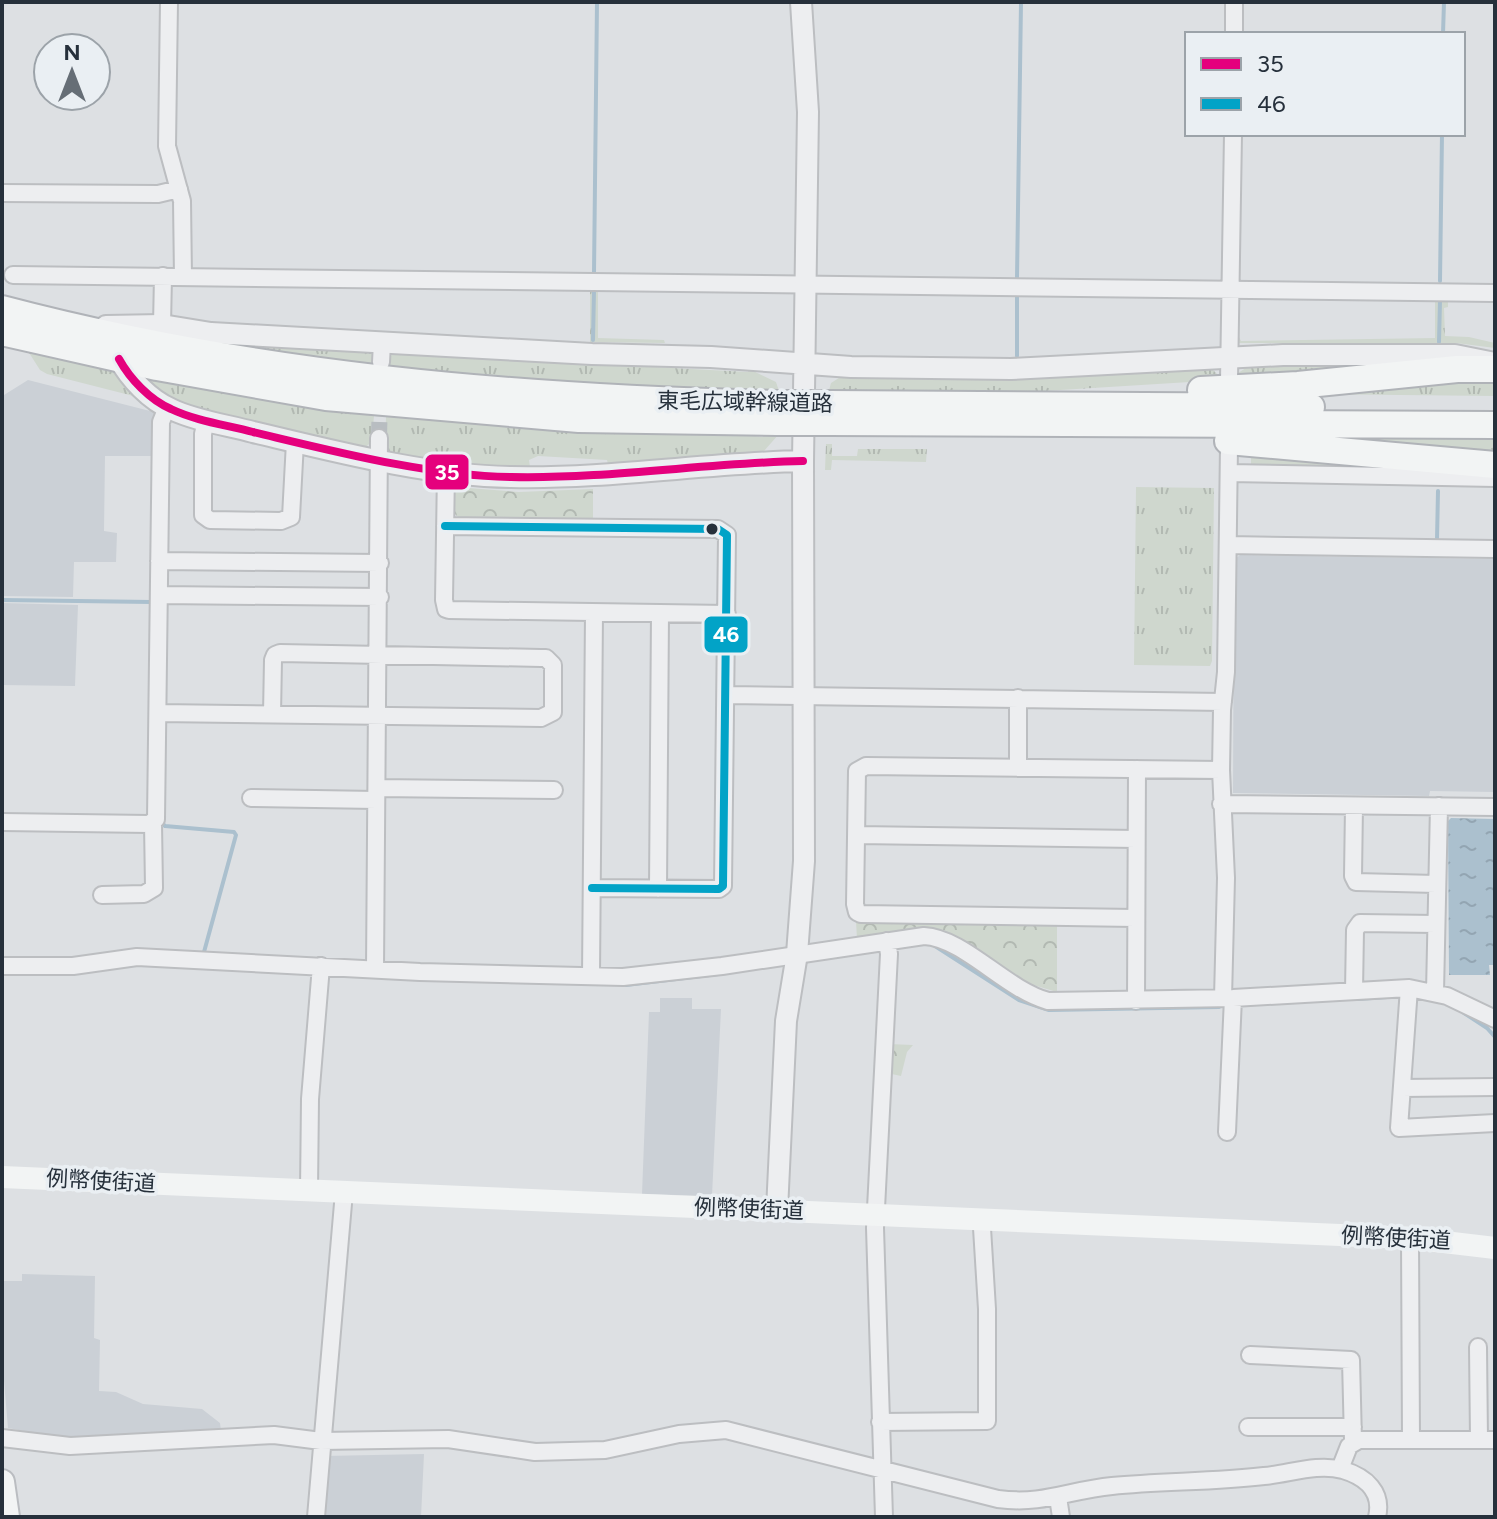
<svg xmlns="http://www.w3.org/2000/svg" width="1497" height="1519" font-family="Figtree,'Noto Sans JP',sans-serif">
<defs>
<pattern id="grass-tufts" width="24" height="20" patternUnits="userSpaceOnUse" patternTransform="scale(2)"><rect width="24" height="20" fill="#cfd7ce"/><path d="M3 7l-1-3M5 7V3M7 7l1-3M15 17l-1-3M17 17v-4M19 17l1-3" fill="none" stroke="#b2b9b2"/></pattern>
<pattern id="forest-crowns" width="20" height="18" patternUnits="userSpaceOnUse" patternTransform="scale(2)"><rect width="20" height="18" fill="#cfd7ce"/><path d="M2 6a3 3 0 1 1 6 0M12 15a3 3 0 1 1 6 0" fill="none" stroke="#b2b9b2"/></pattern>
<pattern id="water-ripples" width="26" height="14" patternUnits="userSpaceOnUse" patternTransform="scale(2)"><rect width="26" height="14" fill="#abc0ce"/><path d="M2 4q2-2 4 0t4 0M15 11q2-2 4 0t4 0" fill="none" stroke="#93a5b2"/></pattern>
</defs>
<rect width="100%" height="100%" fill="#dde0e3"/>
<path fill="#cbd0d6" d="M 28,380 L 154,412 L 154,456 L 105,456 L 104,531 L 117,533 L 116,562 L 74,562 L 73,597 L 2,596 L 2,407 L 4,395 Z
M 1240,555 L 1495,559 L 1495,792 L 1430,791 L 1429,796 L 1233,793 L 1234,560 Z
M 2,603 L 78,605 L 75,686 L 2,685 Z
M 660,998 L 692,998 L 692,1009 L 721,1009 L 712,1196 L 642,1194 L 649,1012 L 660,1012 Z
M 22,1274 L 95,1276 L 94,1338 L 100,1340 L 99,1391 L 116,1392 L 143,1404 L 202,1409 L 220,1423 L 221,1431 L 130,1437 L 55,1437 L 8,1428 L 2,1357 L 2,1281 L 22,1281 Z
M 424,1454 L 421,1517 L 322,1517 L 324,1456 Z"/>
<path fill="url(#grass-tufts)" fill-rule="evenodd" d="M 590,287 L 598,288 L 598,338 L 664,340 L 665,343 L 590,342 Z
M 1239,296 L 1495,298 L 1495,302 L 1448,302 L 1448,307 L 1444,308 L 1445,336 L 1469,337 L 1495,343 L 1495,348 L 1456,343 L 1236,343 L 1236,300 ZM 1242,298 L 1435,300 L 1435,338 L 1241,341 L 1238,335 L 1239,299 Z
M 173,331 L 248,344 L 358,352 L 359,350 L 368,350 L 372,353 L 373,362 L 389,363 L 392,353 L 748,372 L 749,369 L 776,382 L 780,394 L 692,387 L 592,385 L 451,375 L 274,356 Z
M 26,348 L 111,368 L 149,400 L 47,374 L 40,370 Z
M 1408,364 L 1237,380 L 1238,373 L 1249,366 Z
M 1211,368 L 1219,376 L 1206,381 L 979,395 L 828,394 L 831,383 L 842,376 L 984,379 Z
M 151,376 L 573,430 L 742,434 L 762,437 L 766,434 L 779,434 L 764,451 L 724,456 L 719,460 L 520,471 L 447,465 L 385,452 L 386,417 L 374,416 L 372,437 L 375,438 L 362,451 L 185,408 L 165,398 L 142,379 ZM 538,456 L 607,460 L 608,464 L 530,467 L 529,460 Z
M 1495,381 L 1495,396 L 1303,394 L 1393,384 Z
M 1495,435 L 1495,453 L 1291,436 Z
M 826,444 L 832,444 L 832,456 L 857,456 L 858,449 L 927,449 L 926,462 L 832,460 L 831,470 L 825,470 Z
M 1251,453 L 1365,463 L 1402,472 L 1251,467 Z
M 1136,487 L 1214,488 L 1212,661 L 1210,666 L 1134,665 Z"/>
<path fill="url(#forest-crowns)" d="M 456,487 L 519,492 L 593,489 L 593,521 L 461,520 L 451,510 L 451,492 Z
M 856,921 L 1057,923 L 1057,992 L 1023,982 L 941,930 L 927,929 L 857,939 Z
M 889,1044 L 913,1045 L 907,1052 L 901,1076 L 887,1073 Z"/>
<path fill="url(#water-ripples)" d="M 1451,818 L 1495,819 L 1495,965 L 1489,965 L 1490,975 L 1449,975 L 1448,821 Z"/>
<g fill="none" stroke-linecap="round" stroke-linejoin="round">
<path stroke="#abc0ce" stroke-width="4" d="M 1443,34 L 1444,2
M 594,273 L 597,2
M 1017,278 L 1021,2
M 1440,281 L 1442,134
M 593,340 L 594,290
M 1439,342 L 1440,301
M 1017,356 L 1017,296
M 1437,540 L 1438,491
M 2,600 L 152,602
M 163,824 L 165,826 L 234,832 L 236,835 L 204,952
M 935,946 L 1019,1000 L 1049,1010 L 1219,1007
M 626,985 L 718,974
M 1357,999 L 1402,996
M 1464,1013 L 1487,1028 L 1495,1037"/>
<path stroke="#b8bdc1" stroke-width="16" stroke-dasharray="16 8" stroke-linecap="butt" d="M 379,438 L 380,396"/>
<g stroke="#bcbec1" stroke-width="20">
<path id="minor" d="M 169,2 L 167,146 L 182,201 L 183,277
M 1234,34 L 1234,2
M 2,193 L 158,194 L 179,189
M 13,275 L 1495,293
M 162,325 L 163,276
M 381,362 L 382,343
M 1229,380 L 1233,134
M 206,420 L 203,434 L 203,515 L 210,520 L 281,521 L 291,517 L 295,442
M 446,471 L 444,600 L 446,609 L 449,610 L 727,614
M 1229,473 L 1495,478
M 445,526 L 718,529 L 727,535 L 723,886 L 719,889 L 592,888
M 1228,545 L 1495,549
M 159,561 L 380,563
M 159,595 L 380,597
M 727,695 L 1223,702
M 158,713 L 541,718 L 553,712 L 553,665 L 546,658 L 541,658 L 280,653 L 275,655 L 273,660 L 272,714
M 1018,768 L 1018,698
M 377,788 L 554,790
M 251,798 L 376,800
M 1221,804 L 1495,807
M 1354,806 L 1353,876 L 1356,882 L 1436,884
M 2,822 L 149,824 L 156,819 L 161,422 L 167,407
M 857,835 L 1136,839
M 658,889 L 660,613
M 102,895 L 144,894 L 154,888 L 153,823
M 1135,918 L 861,914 L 857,912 L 855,904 L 857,771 L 866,766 L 1221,770
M 2,966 L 73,966 L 137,957 L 420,972 L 623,977 L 722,966 L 924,936 C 964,938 1005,989 1048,1001 L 1233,998 L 1409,988 L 1447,996 L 1495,1019
M 375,969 L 379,438
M 591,976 L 594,613
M 1409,988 L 1399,1128 L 1495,1123
M 1354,991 L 1355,930 L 1360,923 L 1436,924
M 1435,992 L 1439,806
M 1223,998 L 1226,878 L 1221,770 L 1222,710 L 1226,672 L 1229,446
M 1136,1001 L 1137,769
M 1402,1088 L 1495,1087
M 1227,1132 L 1233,998
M 309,1190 L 310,1099 L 321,966
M 1410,1238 L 1411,1440
M 1478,1347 L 1479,1440
M 1250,1355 L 1351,1360 L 1353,1441
M 880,1422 L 987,1421 L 987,1309 L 982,1228 L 985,1219
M 1248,1427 L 1353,1427
M 2,1438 L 70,1446 L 274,1435 L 321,1441 L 448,1439 L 535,1452 L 605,1450 L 679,1434 L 726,1430 L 998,1499 C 1044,1505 1069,1490 1112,1486 C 1162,1481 1214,1482 1264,1476 C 1289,1474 1317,1463 1343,1470 C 1366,1477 1383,1492 1377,1517
M 1340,1469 L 1349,1446 L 1359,1440 L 1495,1440
M 1058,1497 L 1061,1517
M 316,1517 L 344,1192
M 884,1517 L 875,1228 L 889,954 L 887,941"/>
</g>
<g stroke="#bcbec1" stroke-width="24">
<path id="tertiary" d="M 106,326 L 162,325 L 211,333 L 592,354 L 711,357 L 851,367 L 1011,369 L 1283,355 L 1455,355 L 1495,363
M 119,359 C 130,379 150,400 171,409 C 196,421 227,425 253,432 C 333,451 429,476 511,477 C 609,479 706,463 803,461
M 777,1210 L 786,1021 L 797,954 L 804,861 L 803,461 L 808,112 L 801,2"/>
</g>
<g stroke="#babdc1" stroke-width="28">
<path id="primary" d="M 2,1482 L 7,1517"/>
</g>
<g stroke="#b0b3b8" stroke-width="30">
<path id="trunk" d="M 2,309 C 256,376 516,398 778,404
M 2,332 L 157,367 L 326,397 L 579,419 L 778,422
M 1201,390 L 1298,385 L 1457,369 L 1495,369
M 829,404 L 1311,407
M 829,422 L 1495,425
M 1228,441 L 1495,465"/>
</g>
<use href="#minor" stroke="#edeef0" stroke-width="16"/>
<use href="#tertiary" stroke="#edeef0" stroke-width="20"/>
<path stroke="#f2f4f4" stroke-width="22" d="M 2,1177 L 1410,1238 L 1495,1248"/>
<use href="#primary" stroke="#f2f4f4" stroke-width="24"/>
<use href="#trunk" stroke="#f2f4f4" stroke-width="26"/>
<g stroke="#b0b3b8" stroke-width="30" stroke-linecap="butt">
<path id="trunk-bridge" d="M 778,404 L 829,404
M 778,422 L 829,422"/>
</g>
<use href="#trunk-bridge" stroke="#f2f4f4" stroke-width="26"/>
<g stroke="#eaeff3" stroke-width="14">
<path id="bus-1" d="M 119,359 C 130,379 150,400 171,409 C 196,421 227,425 253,432 C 333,451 429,476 511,477 C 609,479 706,463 803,461"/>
</g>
<g stroke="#eaeff3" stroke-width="14">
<path id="bus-2" d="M 445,526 L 718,529 L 727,535 L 723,886 L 719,889 L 592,888"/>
</g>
<use href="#bus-1" stroke="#e5007d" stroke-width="8"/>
<use href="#bus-2" stroke="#02a3c7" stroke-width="8"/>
</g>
<circle fill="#26303b" stroke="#eaeff3" stroke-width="3" cx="712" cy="529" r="7"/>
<g text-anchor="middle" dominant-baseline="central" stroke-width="7" stroke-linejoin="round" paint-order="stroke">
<g font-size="22" fill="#26303b" stroke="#eaeff3">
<text transform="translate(745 402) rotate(1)">東毛広域幹線道路</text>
<text transform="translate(101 1181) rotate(3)">例幣使街道</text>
<text transform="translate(749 1209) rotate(2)">例幣使街道</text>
<text transform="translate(1396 1238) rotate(3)">例幣使街道</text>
</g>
</g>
<g stroke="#eaeff3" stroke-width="3">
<rect x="424" y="453" width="46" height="38" rx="8" fill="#e5007d"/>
<rect x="703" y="615" width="46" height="39" rx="8" fill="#02a3c7"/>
</g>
<g font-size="22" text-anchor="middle" font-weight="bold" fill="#fff">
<text x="447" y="480">35</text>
<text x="726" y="642">46</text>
</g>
<rect width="1497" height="1519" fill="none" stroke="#26303b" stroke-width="8"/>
<rect x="1185" y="32" width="280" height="104" fill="#eaeff3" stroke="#9ca3a9" stroke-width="2"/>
<rect x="1201" y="58" width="40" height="12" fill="#e5007d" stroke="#9ca3a9" stroke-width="2"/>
<text x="1257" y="72" font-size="24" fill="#26303b">35</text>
<rect x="1201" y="98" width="40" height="12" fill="#02a3c7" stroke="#9ca3a9" stroke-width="2"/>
<text x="1257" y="112" font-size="24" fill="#26303b">46</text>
<g transform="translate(72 72)"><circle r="38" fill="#eaeff3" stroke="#9ca3a9" stroke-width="2"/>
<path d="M0-6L14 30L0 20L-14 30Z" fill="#666e76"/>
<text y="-12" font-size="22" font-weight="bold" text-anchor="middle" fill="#26303b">N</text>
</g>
</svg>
